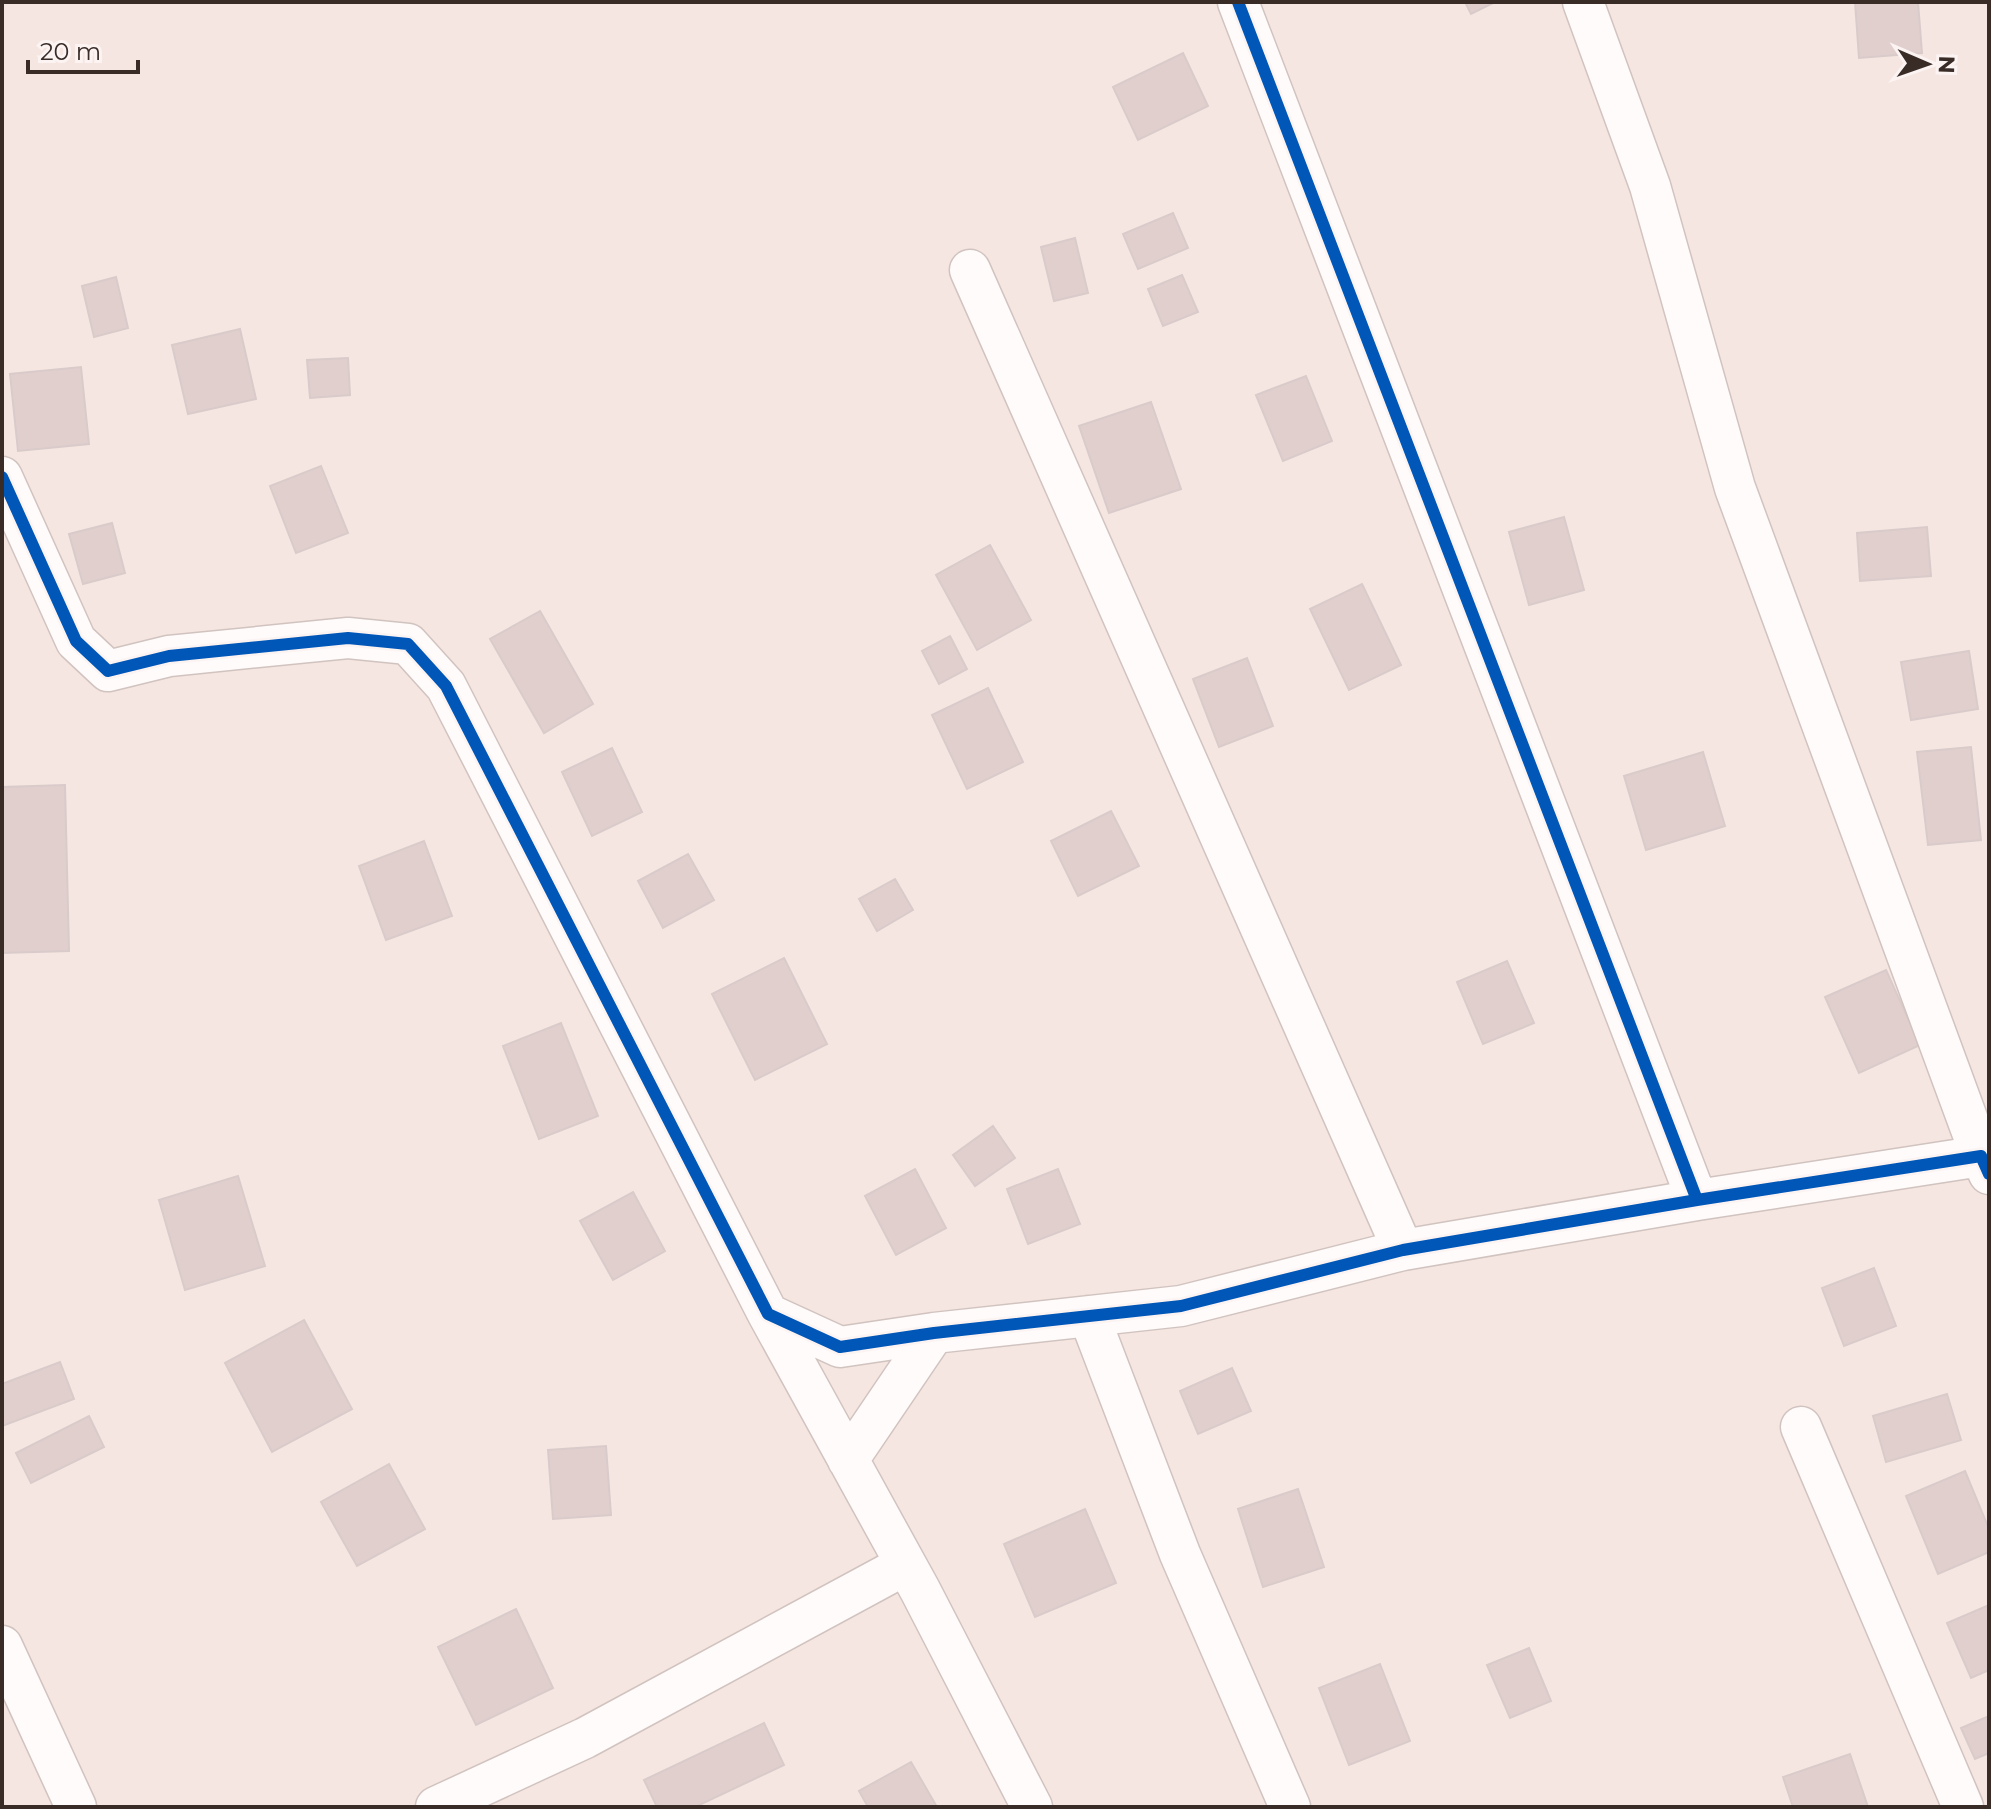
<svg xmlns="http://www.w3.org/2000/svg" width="1991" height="1809" font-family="Montserrat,sans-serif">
<rect width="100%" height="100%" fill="#f6e6e1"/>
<path fill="#e1cfce" stroke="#d9cbca" stroke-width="2" d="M 1465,2 L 1495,2 L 1471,14 Z
M 1855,2 L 1918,2 L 1922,53 L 1859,58 Z
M 1183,53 L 1208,106 L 1138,140 L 1113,87 Z
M 1173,213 L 1188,248 L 1138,269 L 1123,234 Z
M 1075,238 L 1088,293 L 1054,301 L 1041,247 Z
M 1182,275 L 1198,312 L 1163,326 L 1148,289 Z
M 116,277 L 128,328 L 94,337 L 82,286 Z
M 240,329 L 256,399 L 188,414 L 172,345 Z
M 348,358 L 350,395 L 310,398 L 307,360 Z
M 81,367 L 89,444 L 18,451 L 10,374 Z
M 1306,376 L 1332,441 L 1283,461 L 1256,395 Z
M 1151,402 L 1181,489 L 1109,513 L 1079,426 Z
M 321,466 L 348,533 L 296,553 L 270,486 Z
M 1564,517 L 1584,590 L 1529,605 L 1509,532 Z
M 112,523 L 125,573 L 83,584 L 69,534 Z
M 1927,527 L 1931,576 L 1860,581 L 1857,533 Z
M 990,545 L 1031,620 L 977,650 L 936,575 Z
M 1362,584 L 1401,665 L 1349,690 L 1310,609 Z
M 540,611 L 593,704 L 544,733 L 490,639 Z
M 950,636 L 967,669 L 939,684 L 922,651 Z
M 1969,651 L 1978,709 L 1911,720 L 1901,662 Z
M 1247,658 L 1273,726 L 1219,747 L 1193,679 Z
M 988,688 L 1023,762 L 967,789 L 932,715 Z
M 1971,747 L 1981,840 L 1928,845 L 1917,752 Z
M 612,748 L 642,812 L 592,836 L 562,772 Z
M 1703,752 L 1725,826 L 1646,850 L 1624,776 Z
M 65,785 L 69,951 L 2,953 L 2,787 Z
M 1111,811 L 1139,866 L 1078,896 L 1051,841 Z
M 424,841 L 452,916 L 386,940 L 359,866 Z
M 688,854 L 714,900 L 663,928 L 638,881 Z
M 895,879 L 913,910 L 877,931 L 859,899 Z
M 784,958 L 827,1044 L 755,1080 L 712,994 Z
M 1507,961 L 1534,1023 L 1483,1044 L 1457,982 Z
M 1886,970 L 1920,1045 L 1859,1073 L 1825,997 Z
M 561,1023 L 598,1116 L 539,1139 L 503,1046 Z
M 993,1126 L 1015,1158 L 975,1186 L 953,1155 Z
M 915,1169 L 946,1228 L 896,1255 L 865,1196 Z
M 1058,1169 L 1080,1224 L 1028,1244 L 1007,1189 Z
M 238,1176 L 265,1266 L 185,1290 L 159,1200 Z
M 633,1192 L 665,1251 L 613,1280 L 580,1221 Z
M 1874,1268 L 1896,1326 L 1844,1346 L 1822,1288 Z
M 304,1320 L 352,1409 L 272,1452 L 225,1363 Z
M 60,1362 L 74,1399 L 2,1426 L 2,1384 Z
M 1232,1368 L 1251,1411 L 1198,1434 L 1180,1391 Z
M 1947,1394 L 1961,1440 L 1886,1462 L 1873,1416 Z
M 89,1416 L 104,1447 L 31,1483 L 16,1453 Z
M 606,1446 L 611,1515 L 553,1519 L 548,1450 Z
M 389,1464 L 425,1529 L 357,1566 L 321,1502 Z
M 1965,1471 L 1989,1529 L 1989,1552 L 1938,1574 L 1906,1496 Z
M 1298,1489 L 1324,1567 L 1263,1587 L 1238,1509 Z
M 1085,1509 L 1116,1583 L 1035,1617 L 1004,1544 Z
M 1989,1605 L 1989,1670 L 1971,1678 L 1947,1623 Z
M 516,1609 L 553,1688 L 476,1725 L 438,1647 Z
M 1529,1648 L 1551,1701 L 1510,1718 L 1487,1665 Z
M 1380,1664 L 1410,1741 L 1349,1765 L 1319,1688 Z
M 1989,1716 L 1989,1753 L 1975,1759 L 1961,1728 Z
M 764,1723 L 784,1765 L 695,1807 L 657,1807 L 644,1780 Z
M 1850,1754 L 1868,1807 L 1793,1807 L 1783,1777 Z
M 911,1762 L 937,1807 L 868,1807 L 859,1791 Z"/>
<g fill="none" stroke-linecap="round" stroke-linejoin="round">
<g stroke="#d1c3bf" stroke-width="43">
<path id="street" d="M 1238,2 L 1697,1200 L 1981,1156 L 1989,1174
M 1583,2 L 1650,186 L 1735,488 L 1981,1156
M 970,270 L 1403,1250
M 2,477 L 76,641 L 108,671 L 169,656 L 348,638 L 408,644 L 446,686 L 768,1314 L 840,1347 L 934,1333 L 1181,1306 L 1403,1250 L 1697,1200
M 768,1314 L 920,1590 L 1032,1807
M 1089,1316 L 1180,1554 L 1290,1807
M 1801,1427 L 1963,1807
M 848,1460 L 934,1333
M 2,1646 L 76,1807
M 436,1807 L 585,1738 L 905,1565"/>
</g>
<use href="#street" stroke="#fefbfa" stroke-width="40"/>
<g stroke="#fcf4f2" stroke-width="17">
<path id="cycleway" d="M 1238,2 L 1697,1200 L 1981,1156 L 1989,1174
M 2,477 L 76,641 L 108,671 L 169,656 L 348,638 L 408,644 L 446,686 L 768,1314 L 840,1347 L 934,1333 L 1181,1306 L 1403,1250 L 1697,1200"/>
</g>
<use href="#cycleway" stroke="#0057b8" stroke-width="12"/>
</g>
<rect width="1991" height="1809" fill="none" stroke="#392c27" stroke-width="8"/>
<g transform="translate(1927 64) rotate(92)" stroke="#fcf4f2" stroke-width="6" paint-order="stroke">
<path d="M0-6L14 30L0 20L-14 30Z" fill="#392c27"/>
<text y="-12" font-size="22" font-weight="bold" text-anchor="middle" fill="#392c27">N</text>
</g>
<path d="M28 60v12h110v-12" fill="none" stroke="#392c27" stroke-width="4"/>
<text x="40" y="60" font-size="24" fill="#392c27" stroke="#fcf4f2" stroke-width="6" paint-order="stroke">20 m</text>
</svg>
